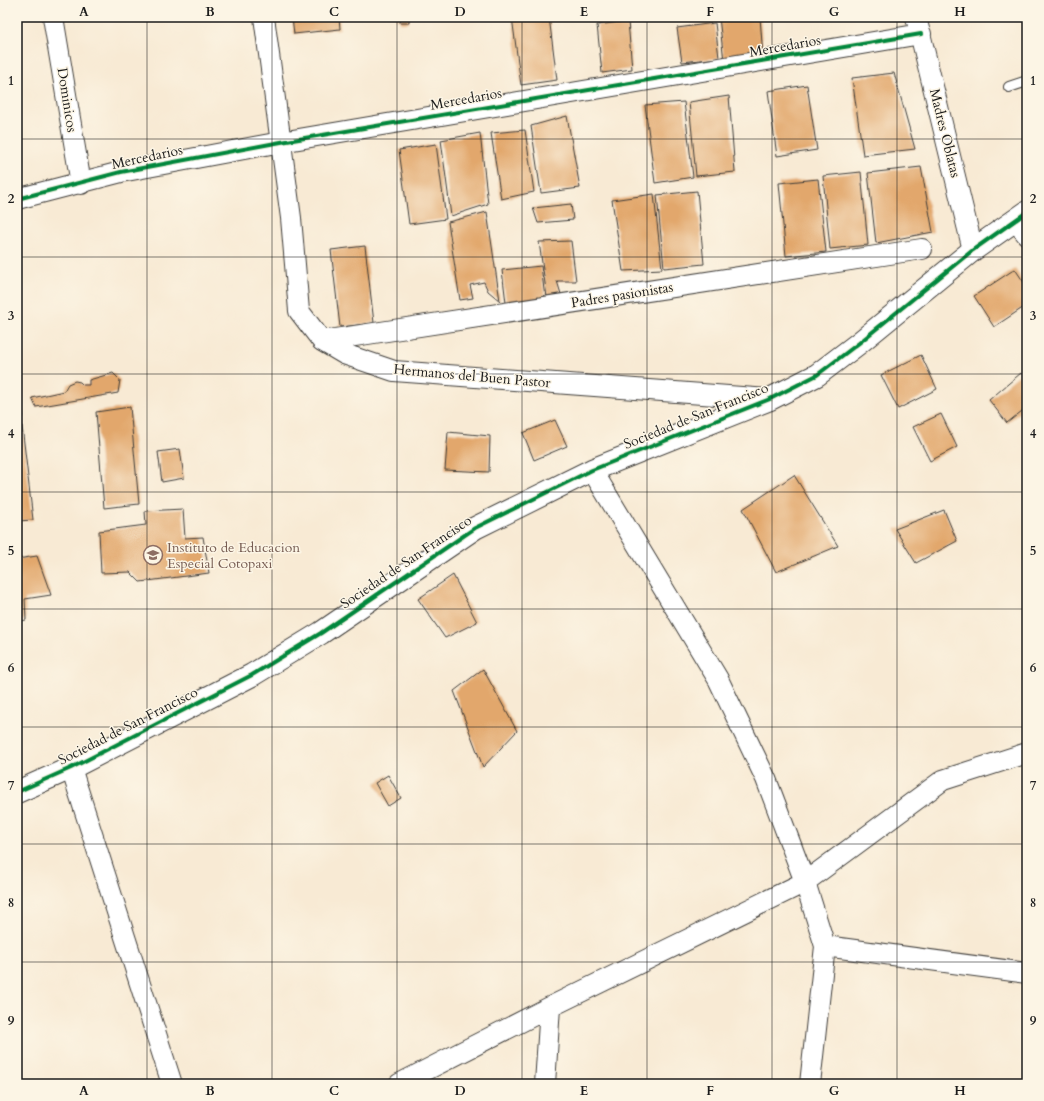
<svg xmlns="http://www.w3.org/2000/svg" width="1044" height="1101" font-family="Cardo,serif">
<rect width="100%" height="100%" fill="#fcf5e5"/>
<filter id="ink" filterUnits="userSpaceOnUse"><feTurbulence type="fractalNoise" baseFrequency=".025" numOctaves="2"/><feDisplacementMap in="SourceGraphic" scale="8" xChannelSelector="R" yChannelSelector="G"/><feConvolveMatrix kernelMatrix="1 2 1 2 8 2 1 2 1" color-interpolation-filters="sRGB"/></filter>
<filter id="wash" filterUnits="userSpaceOnUse"><feTurbulence type="fractalNoise" baseFrequency=".012" numOctaves="4" result="noise"/><feDisplacementMap in="SourceGraphic" scale="16" xChannelSelector="R" yChannelSelector="G"/><feGaussianBlur stdDeviation="0.9" result="paint"/><feColorMatrix in="noise" values="0 0 0 0 0 0 0 0 0 0 0 0 0 0 0 0 0 1.4 0 .05"/><feComposite in="paint" operator="in"/></filter>
<g filter="url(#wash)">
<rect width="100%" height="100%" fill="#f8ead4"/>
<g id="blocks">
<path fill="#e2a76c" d="M 292,17 L 339,17 L 340,29 L 294,34 Z
M 396,17 L 409,17 L 409,23 L 400,23 L 401,17 L 396,20 Z
M 512,17 L 549,17 L 557,80 L 521,85 Z
M 719,17 L 760,17 L 763,57 L 724,61 Z
M 628,21 L 632,69 L 602,73 L 597,25 Z
M 715,23 L 719,58 L 682,62 L 677,28 Z
M 894,73 L 915,149 L 863,155 L 852,78 Z
M 807,85 L 817,150 L 777,156 L 768,91 Z
M 729,96 L 735,172 L 696,176 L 689,102 Z
M 684,102 L 693,177 L 655,183 L 645,105 Z
M 567,116 L 580,188 L 541,193 L 531,126 Z
M 525,130 L 534,192 L 501,199 L 491,133 Z
M 480,133 L 488,204 L 451,216 L 441,140 Z
M 436,144 L 446,219 L 409,224 L 399,150 Z
M 921,167 L 933,232 L 876,243 L 868,173 Z
M 861,172 L 868,245 L 830,249 L 823,176 Z
M 818,179 L 826,252 L 786,256 L 779,183 Z
M 697,191 L 704,264 L 664,268 L 657,195 Z
M 654,194 L 662,269 L 623,271 L 612,200 Z
M 571,204 L 573,220 L 538,223 L 533,208 Z
M 487,212 L 500,301 L 488,291 L 484,282 L 470,285 L 473,298 L 460,300 L 448,222 Z
M 571,241 L 576,281 L 557,281 L 561,294 L 547,297 L 539,242 Z
M 365,246 L 374,323 L 340,327 L 331,250 Z
M 541,266 L 545,298 L 506,303 L 502,270 Z
M 1015,269 L 1027,287 L 1027,305 L 994,327 L 974,296 Z
M 921,355 L 937,389 L 898,409 L 881,375 Z
M 113,373 L 120,380 L 118,393 L 36,407 L 32,398 L 64,391 L 68,384 L 75,381 L 80,382 L 83,385 L 89,385 L 89,380 Z
M 1021,373 L 1027,380 L 1027,407 L 1007,423 L 989,400 Z
M 17,390 L 20,390 L 23,416 L 17,417 Z
M 130,407 L 139,504 L 104,508 L 96,412 Z
M 941,414 L 957,447 L 930,461 L 913,427 Z
M 555,420 L 567,446 L 534,460 L 523,433 Z
M 17,426 L 22,426 L 33,520 L 17,521 Z
M 448,432 L 490,436 L 489,472 L 445,470 Z
M 180,449 L 184,478 L 162,482 L 158,452 Z
M 794,475 L 838,546 L 776,572 L 743,509 Z
M 183,509 L 185,538 L 203,537 L 209,573 L 140,582 L 130,572 L 101,573 L 99,531 L 146,525 L 145,511 Z
M 944,510 L 957,541 L 916,563 L 895,529 Z
M 37,556 L 51,595 L 25,599 L 26,620 L 17,622 L 17,559 Z
M 453,575 L 477,622 L 445,638 L 418,599 Z
M 483,669 L 517,731 L 483,767 L 454,691 Z
M 388,775 L 401,798 L 388,806 L 375,783 Z"/>
</g>
</g>
<g filter="url(#ink)">
<use href="#blocks" fill-opacity="0" stroke="#3d3b38" stroke-width="1"/>
<g fill="none" stroke-linecap="round" stroke-linejoin="round">
<g stroke="#3d3b38" stroke-width="12">
<path id="lane" d="M 1009,87 L 1027,81"/>
</g>
<g stroke="#3d3b38" stroke-width="22">
<path id="street" d="M 53,17 L 81,184
M 264,17 L 291,218 L 299,311 L 322,341 L 344,354 L 394,371 L 770,399
M 916,17 L 973,250
M 17,199 L 121,172 L 281,142 L 921,34
M 1015,220 L 1027,235
M 322,341 L 922,249
M 592,470 L 718,679 L 766,779 L 805,882 L 825,946 L 810,1084
M 71,768 L 172,1084
M 825,946 L 1027,973
M 399,1084 L 550,1007 L 805,882 L 943,780 L 1027,753
M 545,1084 L 550,1007"/>
</g>
<g stroke="#3d3b38" stroke-width="24">
<path id="secondary" d="M 17,792 L 71,768 L 252,675 L 321,633 L 475,528 L 592,470 L 770,399 L 817,375 L 859,343 L 973,250 L 1027,212"/>
</g>
<use href="#lane" stroke="#fff" stroke-width="10"/>
<use href="#street" stroke="#fff" stroke-width="20"/>
<use href="#secondary" stroke="#fff" stroke-width="22"/>
<g stroke="#fcf5e5" stroke-width="6">
<path id="cycleway" d="M 17,199 L 121,172 L 281,142 L 921,34
M 17,792 L 71,768 L 252,675 L 321,633 L 475,528 L 592,470 L 770,399 L 817,375 L 859,343 L 973,250 L 1027,212"/>
</g>
<use href="#cycleway" stroke="#00873e" stroke-width="4"/>
</g>
</g>
<path fill="none" stroke="#1c1c1c" stroke-width="1" stroke-opacity="0.55" d="M 147,17 L 147,1084M 272,17 L 272,1084M 397,17 L 397,1084M 522,17 L 522,1084M 647,17 L 647,1084M 772,17 L 772,1084M 897,17 L 897,1084M 17,139 L 1027,139M 17,257 L 1027,257M 17,374 L 1027,374M 17,492 L 1027,492M 17,609 L 1027,609M 17,727 L 1027,727M 17,844 L 1027,844M 17,962 L 1027,962"/>
<defs>
<g id="school-ring" transform="scale(1)"><circle r="9.5" fill="#fcf5e5" stroke="#8d6e63" stroke-width="1.5"/><path d="M0-5L7-2L0 1L-7-2ZM-4 1L0 2.5L4 1V4Q0 6-4 4Z" fill="#8d6e63"/></g>
</defs>
<g fill-rule="evenodd">
<use href="#school-ring" x="153" y="555"/>
</g>
<g text-anchor="middle" dominant-baseline="central" stroke-width="3" stroke-linejoin="round" paint-order="stroke">
<g font-size="14" fill="#1c1c1c" stroke="#fcf5e5">
<text transform="translate(785 46) rotate(-10)">Mercedarios</text>
<text transform="translate(466 99) rotate(-10)">Mercedarios</text>
<text transform="translate(67 100) rotate(81)">Dominicos</text>
<text transform="translate(945 133) rotate(76)">Madres Oblatas</text>
<text transform="translate(147 157) rotate(-12)">Mercedarios</text>
<text transform="translate(622 295) rotate(-9)">Padres pasionistas</text>
<text transform="translate(472 376) rotate(5)">Hermanos del Buen Pastor</text>
<text transform="translate(696 416) rotate(-22)">Sociedad de San Francisco</text>
<text transform="translate(406 562) rotate(-34)">Sociedad de San Francisco</text>
<text transform="translate(128 726) rotate(-27)">Sociedad de San Francisco</text>
</g>
<g font-size="14" fill="#785e54" stroke="#fcf5e5" text-anchor="start">
<text x="167" y="547">Instituto de Educacion<tspan x="167" dy="16">Especial Cotopaxi</tspan></text>
</g>
</g>
<rect width="1044" height="1101" fill="none" stroke="#fcf5e5" stroke-width="44"/>
<rect x="22" y="22" width="1000" height="1057" fill="none" stroke="#1c1c1c" stroke-width="1.5"/>
<g font-size="13" text-anchor="middle" font-weight="bold" fill="#1c1c1c">
<text x="84" y="16">A</text>
<text x="210" y="16">B</text>
<text x="334" y="16">C</text>
<text x="460" y="16">D</text>
<text x="584" y="16">E</text>
<text x="710" y="16">F</text>
<text x="834" y="16">G</text>
<text x="960" y="16">H</text>
<text x="11" y="85">1</text>
<text x="1033" y="85">1</text>
<text x="11" y="203">2</text>
<text x="1033" y="203">2</text>
<text x="11" y="320">3</text>
<text x="1033" y="320">3</text>
<text x="11" y="438">4</text>
<text x="1033" y="438">4</text>
<text x="11" y="555">5</text>
<text x="1033" y="555">5</text>
<text x="11" y="672">6</text>
<text x="1033" y="672">6</text>
<text x="11" y="790">7</text>
<text x="1033" y="790">7</text>
<text x="11" y="907">8</text>
<text x="1033" y="907">8</text>
<text x="11" y="1025">9</text>
<text x="1033" y="1025">9</text>
<text x="84" y="1095">A</text>
<text x="210" y="1095">B</text>
<text x="334" y="1095">C</text>
<text x="460" y="1095">D</text>
<text x="584" y="1095">E</text>
<text x="710" y="1095">F</text>
<text x="834" y="1095">G</text>
<text x="960" y="1095">H</text>
</g>
</svg>
